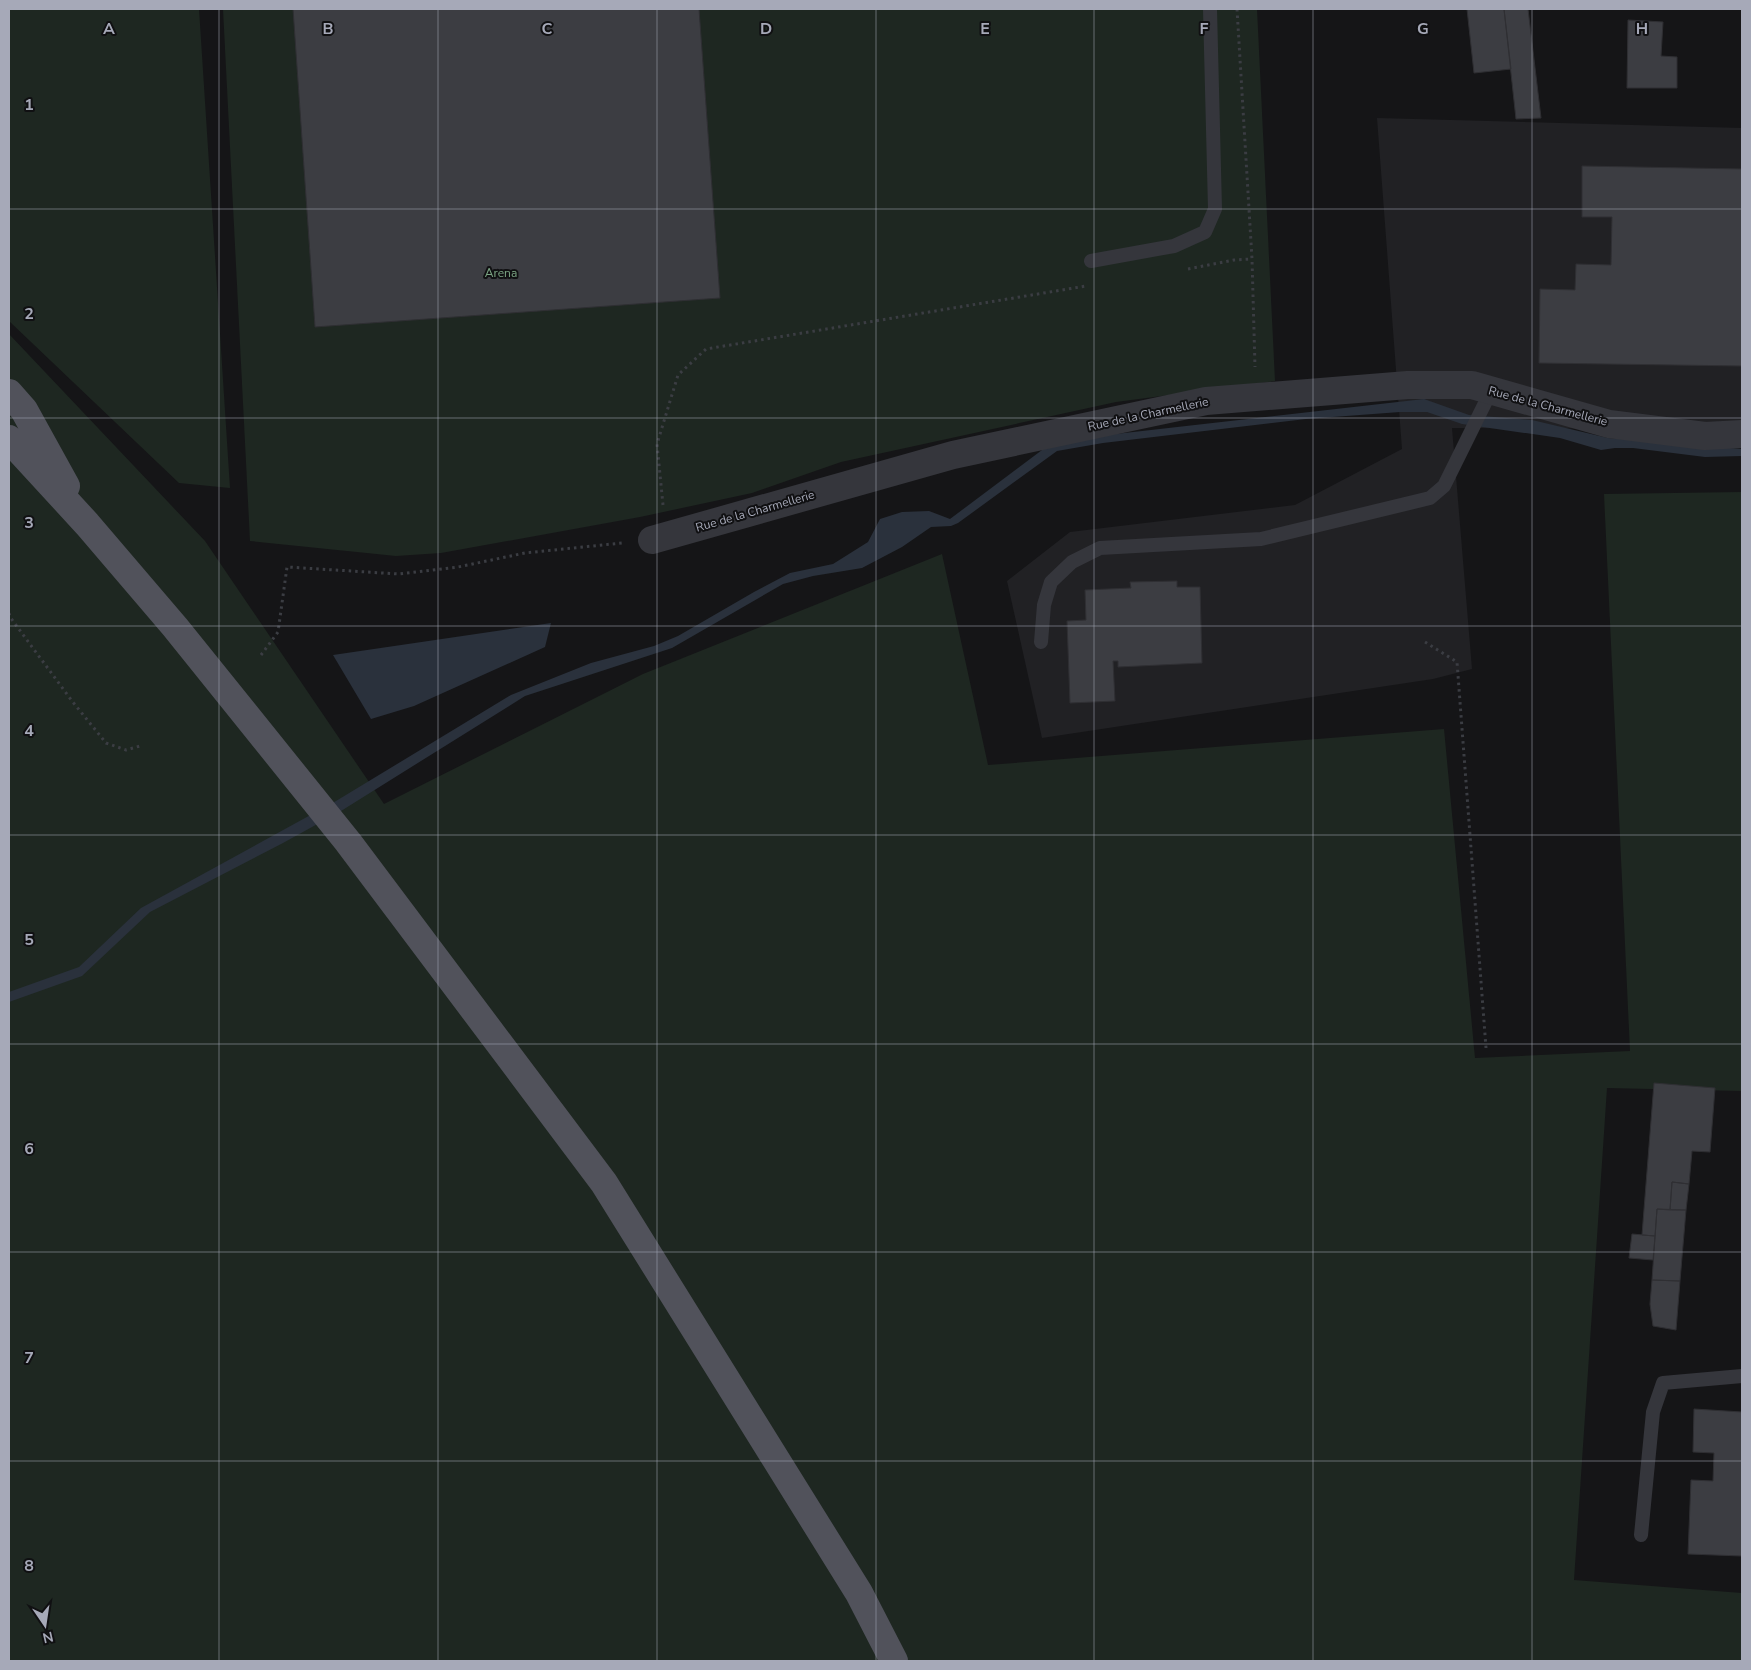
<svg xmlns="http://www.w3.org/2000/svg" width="1751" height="1670" font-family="'Nunito Sans',sans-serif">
<rect width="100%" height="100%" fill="#151517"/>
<path fill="#212124" d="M 1377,118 L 1742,128 L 1742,429 L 1452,428 L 1472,669 L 1433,679 L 1042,738 L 1007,581 L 1070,532 L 1295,505 L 1402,449 Z"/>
<path fill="#1e2721" d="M 9,9 L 199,9 L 230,488 L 179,483 L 9,321 Z
M 223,9 L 1257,9 L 1275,381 L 1116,402 L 841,462 L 752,493 L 640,517 L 441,553 L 396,556 L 250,541 Z
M 9,334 L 205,541 L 384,804 L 643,674 L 942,554 L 988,765 L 1444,729 L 1475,1058 L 1630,1051 L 1604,494 L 1742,492 L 1742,1091 L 1607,1088 L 1574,1580 L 1742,1593 L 1742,1661 L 9,1661 Z"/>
<path fill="#2a313c" d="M 1424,399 L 1469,415 L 1532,420 L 1608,438 L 1742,449 L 1742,456 L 1705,457 L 1633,448 L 1615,448 L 1601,450 L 1560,438 L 1462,424 L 1427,412 L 1400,412 L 1306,419 L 1103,443 L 1057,451 L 958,523 L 951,526 L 931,527 L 902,547 L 862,568 L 813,576 L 783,584 L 672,648 L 525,696 L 341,811 L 283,843 L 150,912 L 82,976 L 9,1002 L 9,992 L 79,967 L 141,908 L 336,801 L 511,695 L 591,663 L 654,646 L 678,636 L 754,592 L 790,573 L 833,564 L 868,542 L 880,519 L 902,512 L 929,511 L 950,519 L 1054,441 Z
M 551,623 L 545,647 L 414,706 L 371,719 L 333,655 Z"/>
<path fill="#3c3d42" stroke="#2f2f33" d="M 293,9 L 699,9 L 720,298 L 315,327 Z
M 1467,9 L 1504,9 L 1511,69 L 1474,73 Z
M 1504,9 L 1528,9 L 1541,118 L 1516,119 Z
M 1628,20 L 1663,22 L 1661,56 L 1677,57 L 1677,88 L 1627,88 Z
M 1582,166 L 1742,169 L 1742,366 L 1539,363 L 1540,289 L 1575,290 L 1576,264 L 1611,265 L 1612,217 L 1582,217 Z
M 1177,581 L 1177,587 L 1200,587 L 1202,663 L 1118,667 L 1118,661 L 1113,661 L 1115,701 L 1070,703 L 1067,621 L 1086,620 L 1085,590 L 1131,588 L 1130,582 Z
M 1654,1083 L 1715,1088 L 1710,1152 L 1692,1151 L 1689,1184 L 1672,1182 L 1670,1210 L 1657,1209 L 1655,1236 L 1642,1235 Z
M 1672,1182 L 1689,1184 L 1686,1210 L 1670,1210 Z
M 1657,1209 L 1686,1210 L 1680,1281 L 1652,1280 Z
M 1632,1234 L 1655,1236 L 1653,1260 L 1629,1258 Z
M 1652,1280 L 1680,1281 L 1676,1330 L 1653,1326 L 1650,1304 Z
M 1694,1409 L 1742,1412 L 1742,1556 L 1688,1554 L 1691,1480 L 1713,1481 L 1714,1453 L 1693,1452 Z"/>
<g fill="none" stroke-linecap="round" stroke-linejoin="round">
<path stroke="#3b3d43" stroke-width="3" stroke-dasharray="2.5 4" stroke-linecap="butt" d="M 1237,9 L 1252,259 L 1255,367
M 1188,269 L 1234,260 L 1252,259
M 663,505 L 657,444 L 678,375 L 706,349 L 1086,286
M 9,613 L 10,617 L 72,701 L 106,743 L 126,750 L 140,746
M 1425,642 L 1457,662 L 1486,1048
M 261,655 L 278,632 L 287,567 L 399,574 L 458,567 L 525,553 L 622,543"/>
<path stroke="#35363c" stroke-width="14" d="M 1091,261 L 1174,246 L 1205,232 L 1215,209 L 1210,9
M 1041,642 L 1044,605 L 1051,582 L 1072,562 L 1100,548 L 1261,539 L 1430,498 L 1444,486 L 1491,391
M 1641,1535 L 1653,1412 L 1663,1383 L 1742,1376"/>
<path stroke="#35363c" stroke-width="28" d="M 652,540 L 953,455 L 1206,401 L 1408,385 L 1472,385 L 1609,424 L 1705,436 L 1742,434"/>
<path stroke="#51525b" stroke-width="28" d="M 9,393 L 24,410 L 66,486
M 9,439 L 87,524 L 175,627 L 348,842 L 604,1183 L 859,1593 L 894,1661"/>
</g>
<path fill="none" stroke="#a6a9b8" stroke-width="1" stroke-opacity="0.55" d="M 219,9 L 219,1661M 438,9 L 438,1661M 657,9 L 657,1661M 876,9 L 876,1661M 1094,9 L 1094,1661M 1313,9 L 1313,1661M 1532,9 L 1532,1661M 9,209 L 1742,209M 9,418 L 1742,418M 9,626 L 1742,626M 9,835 L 1742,835M 9,1044 L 1742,1044M 9,1252 L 1742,1252M 9,1461 L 1742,1461"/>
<g text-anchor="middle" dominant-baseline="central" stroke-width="4" stroke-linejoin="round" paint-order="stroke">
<g font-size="12" fill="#7ba483" stroke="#101012">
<text x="501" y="273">Arena</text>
</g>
<g font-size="12" fill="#a6a9b8" stroke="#101012">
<text transform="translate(1548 406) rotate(15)">Rue de la Charmellerie</text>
<text transform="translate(1148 414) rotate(-12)">Rue de la Charmellerie</text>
<text transform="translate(755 511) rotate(-16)">Rue de la Charmellerie</text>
</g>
</g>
<g font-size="16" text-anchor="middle" font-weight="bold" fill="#a6a9b8" stroke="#101012" stroke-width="4" stroke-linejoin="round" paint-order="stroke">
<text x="109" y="34">A</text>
<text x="328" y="34">B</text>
<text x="547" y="34">C</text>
<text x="766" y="34">D</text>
<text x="985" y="34">E</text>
<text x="1204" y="34">F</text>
<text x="1423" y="34">G</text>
<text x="1642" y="34">H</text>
<text x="29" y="110">1</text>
<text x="29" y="319">2</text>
<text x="29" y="528">3</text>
<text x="29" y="736">4</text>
<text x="29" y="945">5</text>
<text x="29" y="1154">6</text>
<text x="29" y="1363">7</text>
<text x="29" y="1571">8</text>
</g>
<rect width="1751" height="1670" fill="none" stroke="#a6a9b8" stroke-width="20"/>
<g transform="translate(45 1625) rotate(167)" stroke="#101012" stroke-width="4" paint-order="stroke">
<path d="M0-4L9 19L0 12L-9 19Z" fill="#a6a9b8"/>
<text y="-8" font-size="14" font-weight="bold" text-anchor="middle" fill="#a6a9b8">N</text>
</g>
</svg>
